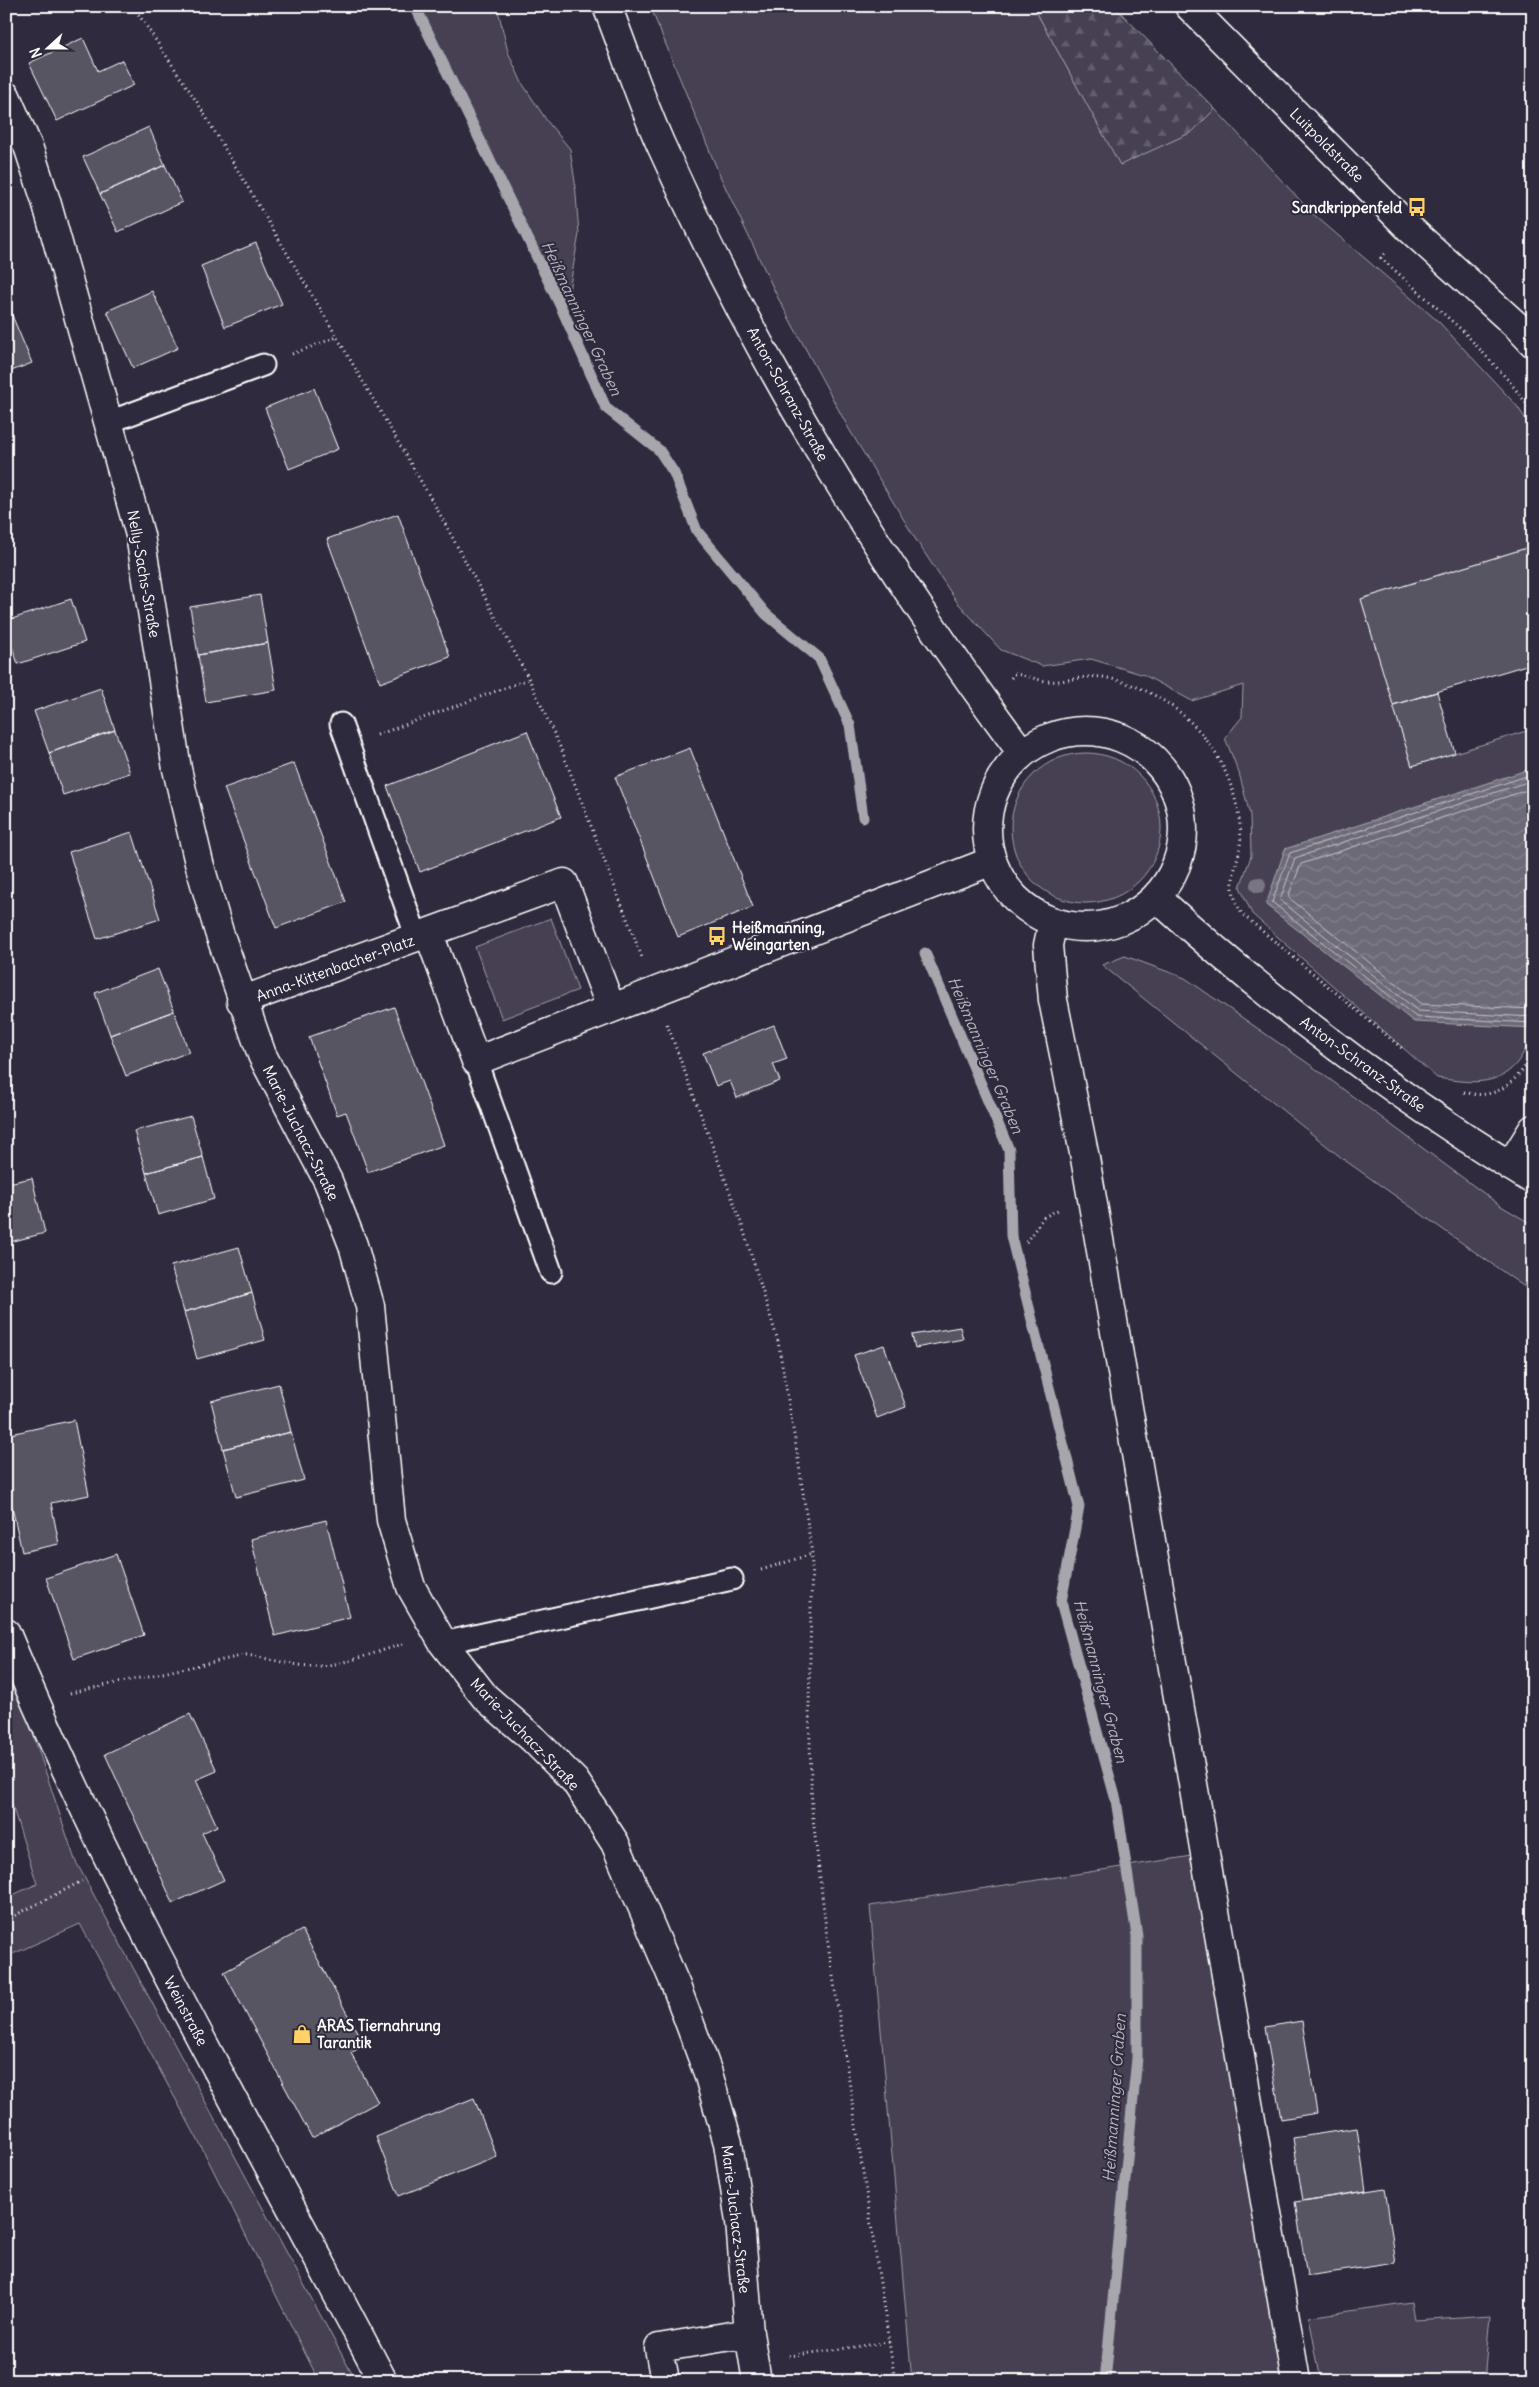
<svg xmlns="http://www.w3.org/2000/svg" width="1539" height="2387" font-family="Delius,sans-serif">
<defs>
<pattern id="forest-firs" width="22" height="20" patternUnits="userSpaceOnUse" patternTransform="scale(1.25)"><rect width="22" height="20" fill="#464152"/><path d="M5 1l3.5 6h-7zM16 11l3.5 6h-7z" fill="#625e6c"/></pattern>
<pattern id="water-waves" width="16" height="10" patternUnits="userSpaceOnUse" patternTransform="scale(1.25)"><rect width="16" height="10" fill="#6d6a77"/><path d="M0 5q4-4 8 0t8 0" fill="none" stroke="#83808b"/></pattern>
</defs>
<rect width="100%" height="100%" fill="#2f2a3d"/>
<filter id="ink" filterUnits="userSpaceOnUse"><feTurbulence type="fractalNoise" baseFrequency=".02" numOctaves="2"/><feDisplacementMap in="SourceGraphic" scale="10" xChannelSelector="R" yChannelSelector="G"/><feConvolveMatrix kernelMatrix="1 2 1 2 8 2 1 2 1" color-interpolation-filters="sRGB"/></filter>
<g filter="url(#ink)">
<path fill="#464152" stroke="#a2a0a8" d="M 415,6 L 497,6 L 508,52 L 522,83 L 547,121 L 570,149 L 575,182 L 579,234 L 567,302 L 561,307 Z
M 650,6 L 1033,6 L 1120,164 L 1192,132 L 1215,109 L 1312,213 L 1439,322 L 1517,406 L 1533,430 L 1533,546 L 1361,599 L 1412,766 L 1533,729 L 1533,1034 C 1528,1043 1523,1056 1516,1064 C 1496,1088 1464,1082 1437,1078 L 1252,914 L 1240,887 L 1251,856 L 1250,815 L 1239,773 L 1225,738 L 1242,717 L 1243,685 L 1192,701 L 1144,675 L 1091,659 L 1042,666 L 1001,650 L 957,602 L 916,540 L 849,429 L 778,298 L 720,176 Z
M1011 828a75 75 0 1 1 150 0a75 75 0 1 1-150 0Z
M 551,918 L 578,990 L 502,1019 L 475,947 Z
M 1125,956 L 1185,978 L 1309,1064 L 1501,1206 L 1533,1225 L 1533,1293 L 1343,1159 L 1102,965 Z
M 6,1653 L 75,1860 L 356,2381 L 319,2381 L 199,2142 L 80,1924 L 6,1957 L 6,1898 L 37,1884 L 6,1786 Z
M 1205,1854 L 1293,2381 L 912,2381 L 870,1906 Z
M 1411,2302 L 1414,2320 L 1490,2315 L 1484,2381 L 1321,2381 L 1309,2317 Z"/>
<path fill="url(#forest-firs)" stroke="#a2a0a8" d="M 1033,6 L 1114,6 L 1215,109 L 1192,132 L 1120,165 Z"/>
<path fill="url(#water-waves)" stroke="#a7a6ad" d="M 1533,768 L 1533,1028 L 1414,1022 L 1266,905 L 1285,849 Z"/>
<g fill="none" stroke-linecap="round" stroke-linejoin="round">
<path stroke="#c5c3c9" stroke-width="1" d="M 1533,774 L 1290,853 L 1272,902 L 1416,1017 L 1533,1023
M 1533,780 L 1295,858 L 1280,900 L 1418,1011 L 1533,1017
M 1533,788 L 1301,864 L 1288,897 L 1421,1004 L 1533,1009"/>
<path stroke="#a7a6ad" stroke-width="11" d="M 415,6 L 561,307 L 606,408 L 659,450 L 674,473 L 697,531 L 766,614 L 819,658 L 850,725 L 863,817
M 925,953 L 1009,1150 L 1011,1236 L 1079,1507 L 1061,1602 L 1116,1800 L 1137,1936 L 1137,2058 L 1105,2381"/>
</g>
<path fill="#595564" stroke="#fff" d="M 83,38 L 98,71 L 122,60 L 134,85 L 57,121 L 29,63 Z
M 149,127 L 165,165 L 100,194 L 83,157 Z
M 165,165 L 182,202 L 118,232 L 100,194 Z
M 256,243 L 282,304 L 225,327 L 201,266 Z
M 152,291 L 178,348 L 133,368 L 107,311 Z
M 6,301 L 32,363 L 6,373 Z
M 314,388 L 338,449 L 289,469 L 265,408 Z
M 398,514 L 450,657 L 380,683 L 327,539 Z
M 1533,546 L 1533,663 L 1393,705 L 1361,599 Z
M 260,595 L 268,643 L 198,655 L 190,607 Z
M 71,599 L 85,642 L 18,664 L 6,629 L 6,621 Z
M 268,643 L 276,690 L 206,702 L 198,655 Z
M 101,688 L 115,730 L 49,753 L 34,711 Z
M 1437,692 L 1455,753 L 1412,766 L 1393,705 Z
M 115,730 L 130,773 L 63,795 L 49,753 Z
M 527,731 L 561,817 L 420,872 L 387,786 Z
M 690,748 L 753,907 L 678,937 L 615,777 Z
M 294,763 L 346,902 L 276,928 L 224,788 Z
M 132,832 L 160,919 L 97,939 L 69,852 Z
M 158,969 L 174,1011 L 110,1035 L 95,993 Z
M 394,1007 L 444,1145 L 368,1172 L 346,1112 L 337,1115 L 309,1037 Z
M 174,1011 L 189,1052 L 126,1076 L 110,1035 Z
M 774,1025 L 787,1059 L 773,1064 L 780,1081 L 737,1098 L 730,1081 L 716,1086 L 703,1053 Z
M 191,1116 L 203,1157 L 146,1173 L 134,1131 Z
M 203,1157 L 214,1199 L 158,1215 L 146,1173 Z
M 6,1174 L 8,1183 L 32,1178 L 45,1233 L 10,1242 L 6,1225 Z
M 239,1247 L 252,1293 L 184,1312 L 171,1266 Z
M 252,1293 L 265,1340 L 197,1359 L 184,1312 Z
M 960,1327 L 963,1339 L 915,1348 L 912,1335 Z
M 884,1345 L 906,1407 L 877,1418 L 854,1355 Z
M 279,1384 L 291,1432 L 223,1449 L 211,1401 Z
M 74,1420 L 89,1495 L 51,1503 L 59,1544 L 22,1552 L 6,1480 L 6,1435 Z
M 291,1432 L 304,1480 L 236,1497 L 223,1449 Z
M 326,1520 L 350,1617 L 275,1636 L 251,1539 Z
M 116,1554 L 144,1635 L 74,1659 L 46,1578 Z
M 190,1714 L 217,1771 L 196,1780 L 217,1826 L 202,1833 L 224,1880 L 173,1903 L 105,1754 Z
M 302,1930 L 364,2045 L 351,2053 L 378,2102 L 312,2138 L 224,1972 Z
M 1302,2021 L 1317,2113 L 1281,2119 L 1265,2027 Z
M 474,2098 L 497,2157 L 399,2196 L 376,2137 Z
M 1357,2128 L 1366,2191 L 1303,2201 L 1293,2138 Z
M 1385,2188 L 1396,2263 L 1307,2276 L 1295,2202 Z"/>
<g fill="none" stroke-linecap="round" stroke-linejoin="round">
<g stroke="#fff" stroke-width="25">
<path id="service" d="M 109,422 L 263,365
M 341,724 L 417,938
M 476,1061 L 551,1272
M 443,1643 L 732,1579"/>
</g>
<g stroke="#fff" stroke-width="31">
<path id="minor" d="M 1189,6 L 1410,229 L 1518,327 L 1533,343
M 6,96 L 29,149 L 46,201 L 140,535 L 177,769 L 199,863 L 219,932 L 262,1055 L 328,1181 L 353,1245 L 370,1306 L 391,1520 L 411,1587 L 443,1643 L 485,1697 L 533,1739 L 575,1781 L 615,1843 L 676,1986 L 708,2073 L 728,2143 L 740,2222 L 749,2333 L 757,2381
M 1053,922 L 1048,945 L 1053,1000 L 1085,1158 L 1296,2381
M 429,934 L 476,1061 L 992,861
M 241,1001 L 564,883 L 611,1008
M 1510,1166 L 1533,1129
M 6,1633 C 113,1892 254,2133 383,2381
M 665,2381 L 659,2348 L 749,2333"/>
</g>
<g stroke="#fff" stroke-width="31">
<path id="secondary" d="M 607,6 C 625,52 640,98 660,143 C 758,363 879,560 1022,753
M987 829a98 98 0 1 1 196 0a98 98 0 1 1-196 0Z
M 1156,897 C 1272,1003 1399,1098 1533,1180"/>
</g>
<path stroke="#fff" stroke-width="3" stroke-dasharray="1 4" stroke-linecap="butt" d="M 133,6 L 197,102 L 337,337 L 437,509 L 529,679 L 562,751 L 643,960
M 1385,254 L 1381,258 L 1463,331 L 1509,381 L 1533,412
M 292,354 L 337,337
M 1011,678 L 1014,674 C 1026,675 1036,680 1047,681 C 1068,683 1087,673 1108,678 C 1181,694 1232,752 1240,826 C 1245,863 1220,876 1242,914 L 1404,1050
M 377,735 L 529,679
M 667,1024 L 741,1222 L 778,1341 L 797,1452 L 812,1554 L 809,1708 L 812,1810 L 827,1937 L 895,2381
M 1464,1092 C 1497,1102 1519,1080 1533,1053
M 1026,1242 L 1044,1217 L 1058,1210
M 761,1570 L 812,1554
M 70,1693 L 246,1655 C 269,1658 291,1666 314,1666 C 338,1667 379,1651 403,1644
M 6,1920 L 82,1881
M 789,2356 L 890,2342"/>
<use href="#service" stroke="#2f2a3d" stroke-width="21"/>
<use href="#minor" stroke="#2f2a3d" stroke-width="28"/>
<use href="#secondary" stroke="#2f2a3d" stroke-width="28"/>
</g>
<circle fill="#797582" cx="1258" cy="885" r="8"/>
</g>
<defs>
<g id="bus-bare" transform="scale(1.5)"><path d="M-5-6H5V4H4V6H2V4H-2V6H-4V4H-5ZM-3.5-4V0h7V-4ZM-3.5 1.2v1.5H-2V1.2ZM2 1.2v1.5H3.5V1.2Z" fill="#ffd166" stroke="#2f2a3d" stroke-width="2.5" paint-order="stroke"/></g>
<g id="shop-bare" transform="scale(1.5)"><path d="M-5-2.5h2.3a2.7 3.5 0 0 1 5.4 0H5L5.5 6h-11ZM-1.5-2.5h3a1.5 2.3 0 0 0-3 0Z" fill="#ffd166" stroke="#2f2a3d" stroke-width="2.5" paint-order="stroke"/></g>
</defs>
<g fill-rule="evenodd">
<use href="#bus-bare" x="1417" y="207"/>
<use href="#bus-bare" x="717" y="936"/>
<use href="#shop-bare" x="302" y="2034"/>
</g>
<g text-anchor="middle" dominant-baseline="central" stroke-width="4" stroke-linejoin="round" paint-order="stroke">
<g font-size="15" fill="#fff" stroke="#2f2a3d">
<text transform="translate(1327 145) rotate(45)">Luitpoldstraße</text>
<text transform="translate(788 394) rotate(61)">Anton-Schranz-Straße</text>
<text transform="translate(144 574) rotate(80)">Nelly-Sachs-Straße</text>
<text transform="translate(335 968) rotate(-20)">Anna-Kittenbacher-Platz</text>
<text transform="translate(1363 1064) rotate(36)">Anton-Schranz-Straße</text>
<text transform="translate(301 1133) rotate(63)">Marie-Juchacz-Straße</text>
<text transform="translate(525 1734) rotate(46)">Marie-Juchacz-Straße</text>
<text transform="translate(186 2011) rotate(62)">Weinstraße</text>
<text transform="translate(736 2219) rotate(83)">Marie-Juchacz-Straße</text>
</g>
<g font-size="15" font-weight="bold" fill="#fff" stroke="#2f2a3d" text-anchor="start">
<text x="1402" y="207" text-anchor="end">Sandkrippenfeld</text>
<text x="732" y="927">Heißmanning,<tspan x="732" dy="17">Weingarten</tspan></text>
<text x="317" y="2025">ARAS Tiernahrung<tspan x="317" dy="17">Tarantik</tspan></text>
</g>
<g font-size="16" font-style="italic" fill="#b6b4bb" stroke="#2f2a3d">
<text transform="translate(582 318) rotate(65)">Heißmanninger Graben</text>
<text transform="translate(986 1055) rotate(67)">Heißmanninger Graben</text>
<text transform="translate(1101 1681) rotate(75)">Heißmanninger Graben</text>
<text transform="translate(1114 2098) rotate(-86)">Heißmanninger Graben</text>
</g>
</g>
<rect width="1539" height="2387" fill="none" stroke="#2f2a3d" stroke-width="25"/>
<rect x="12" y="12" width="1514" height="2362" fill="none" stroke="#fff" stroke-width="2" filter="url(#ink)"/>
<g transform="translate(48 48) rotate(249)" stroke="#2f2a3d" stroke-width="4" paint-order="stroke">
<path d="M0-4L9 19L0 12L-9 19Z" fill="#ffffff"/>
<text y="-8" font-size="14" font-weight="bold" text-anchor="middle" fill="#ffffff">N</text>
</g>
</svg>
